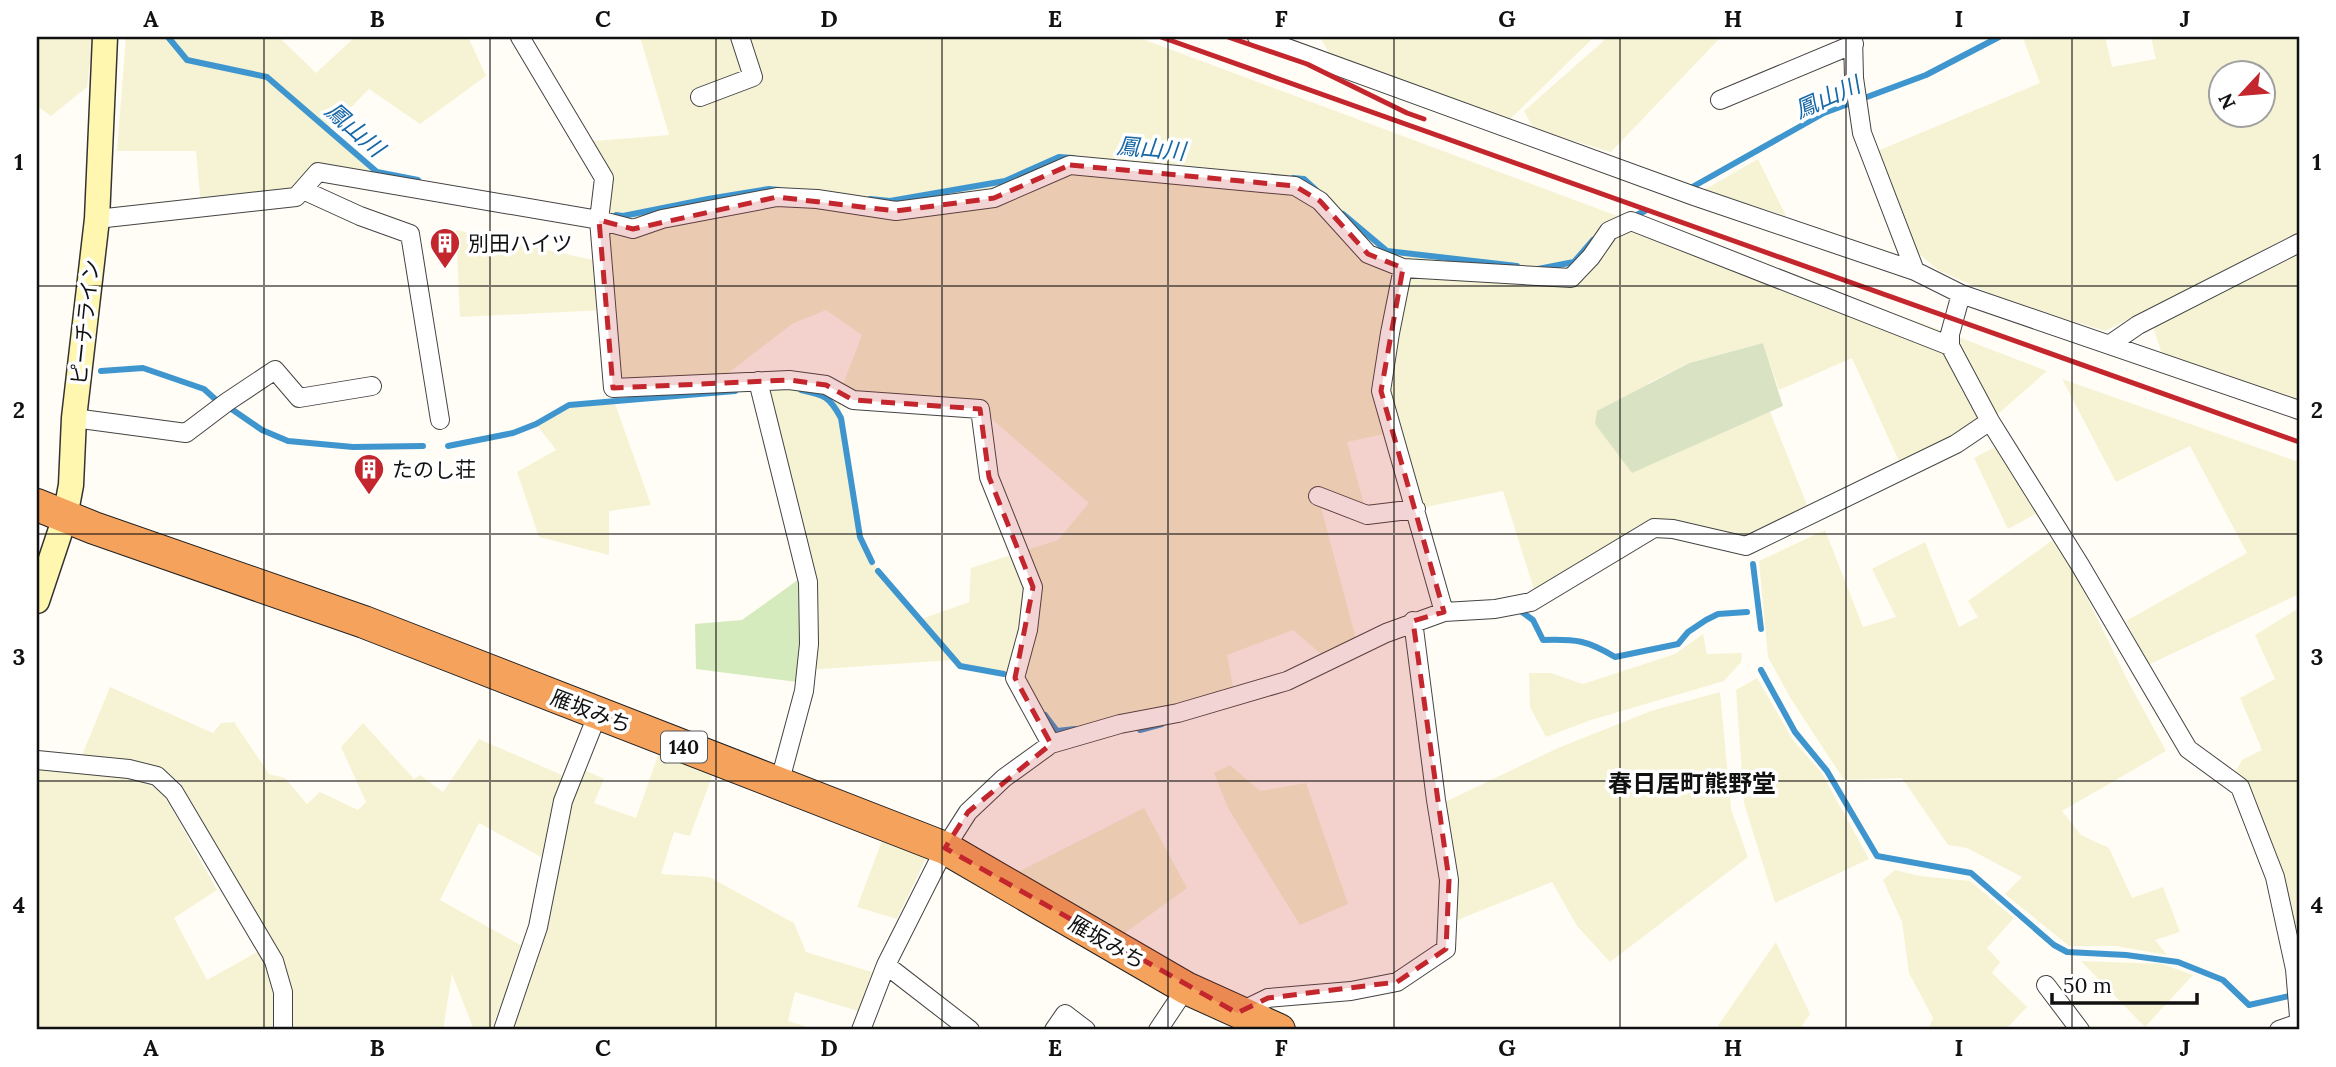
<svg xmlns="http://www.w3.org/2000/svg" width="2336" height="1067" font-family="Lora,'Noto Sans JP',serif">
<rect width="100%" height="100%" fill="#fffdf5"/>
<path fill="#f6f3d4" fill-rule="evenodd" d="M 37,37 L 93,37 L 87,87 L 51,116 L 37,106 Z
M 126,37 L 279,37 L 316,73 L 355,37 L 468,37 L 486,76 L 420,124 L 369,89 L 329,130 L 377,172 L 371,181 L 319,172 L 296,197 L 201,207 L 196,151 L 117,151 Z
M 640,37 L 1137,37 L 1631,221 L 1927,325 L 2047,371 L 1990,421 L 1903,470 L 1852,358 L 1779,390 L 1763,343 L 1688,363 L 1647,384 L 1770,412 L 1811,515 L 1746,546 L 1654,528 L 1537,599 L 1503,491 L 1416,509 L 1393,432 L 1347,442 L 1367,515 L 1318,496 L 1358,647 L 1329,661 L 1293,630 L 1227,655 L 1235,697 L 1051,744 L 1015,678 L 1004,674 L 960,666 L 953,660 L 806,670 L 808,582 L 758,381 L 840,392 L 862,335 L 826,310 L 792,324 L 715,383 L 613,388 L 606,310 L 460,317 L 456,230 L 602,262 L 604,178 L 582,142 L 669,135 ZM 840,393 L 980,409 L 1089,503 L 1058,540 L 971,568 L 969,602 L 919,620 L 878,571 L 860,537 L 841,418 Z
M 1320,37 L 1594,37 L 1503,126 L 1335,64 Z
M 1608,37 L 1721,37 L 1611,152 L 1534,129 L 1524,111 Z
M 2027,37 L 2105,37 L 2112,67 L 2156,59 L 2151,37 L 2299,37 L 2299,232 L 2105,331 L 2010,302 L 1938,270 L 1918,253 L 1875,152 L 2040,83 L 2024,41 ZM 2220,74 L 2262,74 L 2262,116 L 2220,116 Z
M 1758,159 L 1786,216 L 1704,190 Z
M 2299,254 L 2299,404 L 2163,357 L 2153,327 Z
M 2062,379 L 2299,462 L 2299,594 L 2148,665 L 2126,621 L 2247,553 L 2190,446 L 2116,482 Z
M 614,401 L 651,505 L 609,511 L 609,555 L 539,537 L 517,472 L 556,450 L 536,424 L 569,405 Z
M 2004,442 L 2041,511 L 2008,529 L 1974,458 Z
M 1825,530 L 1863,627 L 1896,617 L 1872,569 L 1925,542 L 1959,627 L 1978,617 L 1968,601 L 2057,537 L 2129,683 L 2166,751 L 2062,811 L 2081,835 L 2109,848 L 2132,898 L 2163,887 L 2180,932 L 2155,940 L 2167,955 L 2115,946 L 2069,946 L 2005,894 L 2022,877 L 1967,848 L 1948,845 L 1902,778 L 1844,780 L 1791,699 L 1768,657 L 1759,561 Z
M 2299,608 L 2299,962 L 2287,902 L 2229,783 L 2242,760 L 2262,750 L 2240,698 L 2275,679 L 2255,635 Z
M 1703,634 L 1707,654 L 1742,653 L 1741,662 L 1724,681 L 1591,720 L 1546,737 L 1530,707 L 1529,673 L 1551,673 L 1583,684 L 1675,654 Z
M 1757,678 L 1793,740 L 1821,772 L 1869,859 L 1775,903 L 1744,803 L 1736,690 Z
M 110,687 L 213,733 L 221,723 L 234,722 L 269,774 L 285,778 L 307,804 L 320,792 L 358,810 L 366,802 L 341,747 L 363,723 L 414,779 L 420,775 L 443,792 L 479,739 L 562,775 L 545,859 L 479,823 L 440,900 L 524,947 L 491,1030 L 474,1030 L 452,974 L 443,1030 L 292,1030 L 291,994 L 281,957 L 179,781 L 162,771 L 81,758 Z
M 1720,692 L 1731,809 L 1748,857 L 1610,962 L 1577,926 L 1552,882 L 1455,921 L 1445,802 L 1558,748 L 1651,711 Z
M 661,747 L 714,771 L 690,836 L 674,832 L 661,874 L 709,877 L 794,923 L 806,952 L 872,972 L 858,1011 L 795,992 L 788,1021 L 818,1030 L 510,1030 L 548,927 L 569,809 L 583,769 L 604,779 L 594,803 L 636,818 Z
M 37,764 L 146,781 L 163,793 L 217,890 L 174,918 L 207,980 L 259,951 L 269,975 L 276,1008 L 275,1030 L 37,1030 Z
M 1230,765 L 1260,791 L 1306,783 L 1348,904 L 1300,925 L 1228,808 L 1214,773 Z
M 1144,808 L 1187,888 L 1121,936 L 1016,873 Z
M 883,838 L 927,856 L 897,919 L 857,907 Z
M 1895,870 L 1920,876 L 1970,881 L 2014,918 L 1987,948 L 2000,962 L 1992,973 L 2027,1007 L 2005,1030 L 1928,1030 L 1933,1018 L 1909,973 L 1902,922 L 1883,880 Z
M 1776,942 L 1810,1014 L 1799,1030 L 1715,1030 Z
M 2081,961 L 2162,964 L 2193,975 L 2145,1027 Z"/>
<path fill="#d5ebbd" d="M 806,574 L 805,683 L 696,669 L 695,624 L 742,620 Z"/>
<path fill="#d9e3c4" d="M 1763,343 L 1783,406 L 1632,473 L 1595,424 L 1597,411 L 1689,363 Z"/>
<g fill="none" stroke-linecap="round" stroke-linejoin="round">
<path stroke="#3f96cf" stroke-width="6" d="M 168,37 L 187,60 L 267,77 L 377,172 L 418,180
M 1293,178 L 1304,179 L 1316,190
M 1687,190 L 1824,113 L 1926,75 L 1999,37
M 870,199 L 890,201 L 1005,181 L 1059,157 L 1073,158
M 1343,214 L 1387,251 L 1517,266
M 616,215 L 623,216 L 708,199 L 769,189 L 779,190
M 1632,217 L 1645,211
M 1538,269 L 1574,262 L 1593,240
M 101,371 L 143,368 L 204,389 L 215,399
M 801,390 C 825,395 829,396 841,418 L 860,537 L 872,562
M 230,408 L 262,430 L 288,441 L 353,447 L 423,446
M 448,446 L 513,433 L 536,424 L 569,405 L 735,391
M 1753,564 L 1761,629
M 878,571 L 960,666 L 1004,674
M 1522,612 L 1533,620 L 1543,640 C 1576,639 1587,640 1615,657 L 1678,644 L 1688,632 L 1706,620 L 1718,614 L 1747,612
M 1761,670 L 1795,732 L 1827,771 L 1877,856 L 1971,873 L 2054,945 L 2067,952 L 2126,955 L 2178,962 L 2223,980 L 2249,1005 L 2289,996
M 1045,715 L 1057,731 L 1075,729
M 1140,730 L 1162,724"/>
<g stroke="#444" stroke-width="20">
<path id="street" d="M 520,37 L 604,178 L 599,220 L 613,388 L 789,380 L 826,385 L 853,400 L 980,409 L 989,477 L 1033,587 L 1028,630 L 1015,678 L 1051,744
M 1257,37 L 1694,196 L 1915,271
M 1853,37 L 1854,78 L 1862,133 L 1915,271 L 1961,294 L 2299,410
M 700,97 L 753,77 L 740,37
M 1720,100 L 1854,44
M 303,190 L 360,216 L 410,234 L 440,420
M 97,219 L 296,197 L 318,172 L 599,220 L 633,229 L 662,219 L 777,197 L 817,199 L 896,211 L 994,198 L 1070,165 L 1295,186 L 1320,201 L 1368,254 L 1403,268 L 1571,278 L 1591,257 L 1609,231 L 1631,221 L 1950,346
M 1403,268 L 1390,333 L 1381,391 L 1444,612
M 1961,294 L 1950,334 L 1950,346 L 1990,421 L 2080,565 L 2188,749 L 2240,787 L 2275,877 L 2295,969 L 2299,1017
M 2109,345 L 2138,325 L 2299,243
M 758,381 L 808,582 L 809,644 L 804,691 L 779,784
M 74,418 L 186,433 L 227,402 L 275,370 L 299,398 L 372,386
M 1318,496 L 1367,515 L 1416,509
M 37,760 L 129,769 L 157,776 L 174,792 L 274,961 L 283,992 L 283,1030
M 886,965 L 970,1030
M 2046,985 L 2080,1030
M 1237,1013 L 1268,998 L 1351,991 L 1397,982 L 1446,949 L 1449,880 L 1436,800 L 1413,621
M 503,1030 L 538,927 L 563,801 L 598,713
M 861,1030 L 886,965 L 945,848 L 968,812 L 1004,778 L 1051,744 L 1120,724 L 1178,713 L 1287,681 L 1386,633 L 1444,612 L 1495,609 L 1531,602 L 1654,528 L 1673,529 L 1746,546 L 1956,444 L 1990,421
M 1054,1030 L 1065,1014 L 1086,1030
M 1158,1030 L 1186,988
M 2279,1030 L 2299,1023"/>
</g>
<g stroke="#333" stroke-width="27">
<path id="secondary" d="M 37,601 L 65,517 L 71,485 L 74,418 L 97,219 L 105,37"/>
</g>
<g stroke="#222" stroke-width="34">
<path id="highway" d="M 37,505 L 94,528 L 364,622 L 945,848 L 1186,988 L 1279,1030"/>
</g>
<use href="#street" stroke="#fff" stroke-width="18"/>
<use href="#secondary" stroke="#fff6b0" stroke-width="24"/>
<use href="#highway" stroke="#f5a25d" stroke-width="32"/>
<path stroke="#c4262e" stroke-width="5" d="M 1161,37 L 2299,442
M 1228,37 L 1307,64 L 1407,113 L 1424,119"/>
</g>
<path fill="#c4262e" fill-opacity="0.2" stroke="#c4262e" stroke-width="5" stroke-dasharray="14 9" stroke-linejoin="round" d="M 1070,165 L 1295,186 L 1320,201 L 1368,254 L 1403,268 L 1381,391 L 1444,612 L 1413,621 L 1449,880 L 1446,949 L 1397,982 L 1268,998 L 1237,1013 L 945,848 L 968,812 L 1051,744 L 1015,678 L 1033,587 L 989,477 L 980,409 L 853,400 L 826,385 L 789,380 L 613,388 L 599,220 L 633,229 L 777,197 L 896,211 L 994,198 Z"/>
<path fill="none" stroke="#111" stroke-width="2" stroke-opacity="0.55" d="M 264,37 L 264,1030M 490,37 L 490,1030M 716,37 L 716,1030M 942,37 L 942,1030M 1168,37 L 1168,1030M 1394,37 L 1394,1030M 1620,37 L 1620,1030M 1846,37 L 1846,1030M 2072,37 L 2072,1030M 37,286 L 2299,286M 37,534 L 2299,534M 37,781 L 2299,781"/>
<defs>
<g id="building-pin" transform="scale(1.575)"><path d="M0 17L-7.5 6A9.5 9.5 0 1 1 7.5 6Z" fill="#c4262e" stroke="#fff"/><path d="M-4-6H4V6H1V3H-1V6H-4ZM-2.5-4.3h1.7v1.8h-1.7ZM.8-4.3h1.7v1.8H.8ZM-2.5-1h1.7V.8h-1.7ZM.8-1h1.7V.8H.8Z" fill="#fff"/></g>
</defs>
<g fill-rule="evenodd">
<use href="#building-pin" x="445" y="243"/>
<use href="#building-pin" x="369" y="469"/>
</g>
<g text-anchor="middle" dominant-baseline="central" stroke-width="7" stroke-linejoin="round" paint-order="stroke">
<rect fill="#fff" stroke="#585858" stroke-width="2" x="661" y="731.5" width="46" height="31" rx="5"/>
<g font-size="19" font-weight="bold" fill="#111">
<text x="684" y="747">140</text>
</g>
<g font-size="21" fill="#111" stroke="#fff" text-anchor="start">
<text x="468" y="243">別田ハイツ</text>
<text x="392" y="469">たのし荘</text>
</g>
<g font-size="21" fill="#111" stroke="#fff">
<text transform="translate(85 322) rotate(-84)">ピーチライン</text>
<text transform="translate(591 711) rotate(21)">雁坂みち</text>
<text transform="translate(1107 942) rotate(30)">雁坂みち</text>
</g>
<g font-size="23" font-style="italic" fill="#1768a6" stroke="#fff">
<text transform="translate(1827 97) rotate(-24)">鳳山川</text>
<text transform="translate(355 129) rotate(41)">鳳山川</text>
<text transform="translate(1151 148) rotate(5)">鳳山川</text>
</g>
<g font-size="24" font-weight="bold" fill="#111" stroke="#fff">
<text x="1692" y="783">春日居町熊野堂</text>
</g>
</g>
<rect width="2336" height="1067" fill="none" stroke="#ffffff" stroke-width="77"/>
<g transform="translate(2242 94) rotate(244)"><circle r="33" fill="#ffffff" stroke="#a0a0a0" stroke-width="2"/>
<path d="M0-5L12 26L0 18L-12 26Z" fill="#c4262e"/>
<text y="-10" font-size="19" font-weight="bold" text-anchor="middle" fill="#111111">N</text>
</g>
<path d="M2052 993v10h145v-10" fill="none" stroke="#111111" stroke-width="3.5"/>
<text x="2063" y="993" font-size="21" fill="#111111" stroke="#ffffff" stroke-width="5" paint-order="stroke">50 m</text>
<rect x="38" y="38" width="2260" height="990" fill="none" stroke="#111" stroke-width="2.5"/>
<g font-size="23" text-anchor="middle" font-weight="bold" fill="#111">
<text x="151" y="27">A</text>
<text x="377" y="27">B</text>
<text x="603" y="27">C</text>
<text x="829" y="27">D</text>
<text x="1055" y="27">E</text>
<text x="1281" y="27">F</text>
<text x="1507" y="27">G</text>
<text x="1733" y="27">H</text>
<text x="1959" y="27">I</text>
<text x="2185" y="27">J</text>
<text x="19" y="170">1</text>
<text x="2317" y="170">1</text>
<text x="19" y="418">2</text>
<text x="2317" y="418">2</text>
<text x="19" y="665">3</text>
<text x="2317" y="665">3</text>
<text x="19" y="913">4</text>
<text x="2317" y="913">4</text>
<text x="151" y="1056">A</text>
<text x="377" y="1056">B</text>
<text x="603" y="1056">C</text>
<text x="829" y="1056">D</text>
<text x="1055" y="1056">E</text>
<text x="1281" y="1056">F</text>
<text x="1507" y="1056">G</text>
<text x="1733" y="1056">H</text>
<text x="1959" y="1056">I</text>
<text x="2185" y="1056">J</text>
</g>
</svg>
